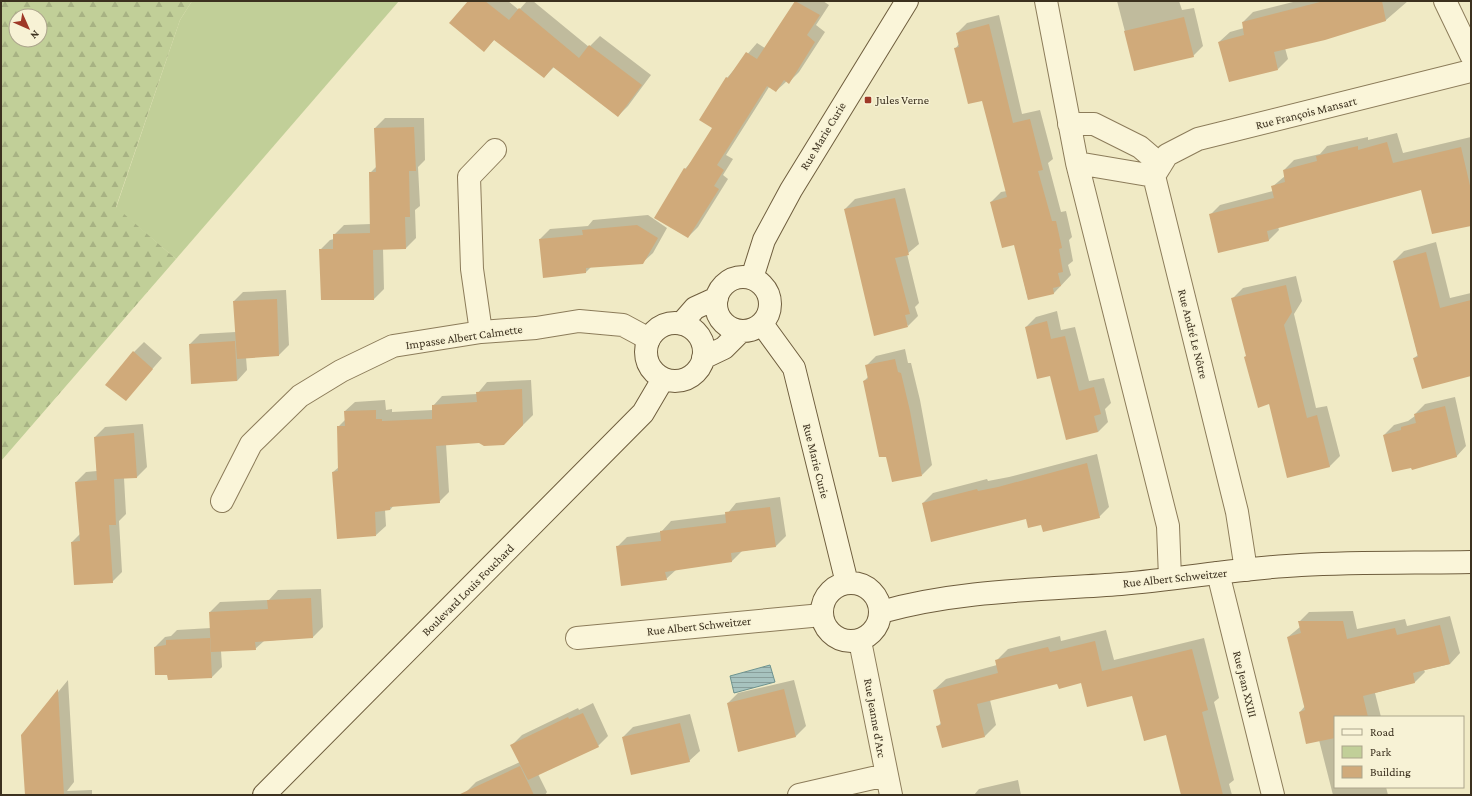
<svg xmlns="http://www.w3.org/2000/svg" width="1472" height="796" font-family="'Crimson Pro',serif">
<defs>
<pattern id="forest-firs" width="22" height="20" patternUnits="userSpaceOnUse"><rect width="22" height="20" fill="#c1cf98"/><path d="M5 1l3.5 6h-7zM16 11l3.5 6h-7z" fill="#a7b283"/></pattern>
<pattern id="water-rules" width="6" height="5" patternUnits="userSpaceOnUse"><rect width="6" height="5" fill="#a7c3bf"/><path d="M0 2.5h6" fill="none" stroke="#899f9b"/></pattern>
</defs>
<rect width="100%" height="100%" fill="#f0eac5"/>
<path fill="#c1cf98" d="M 192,1 L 399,1 L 176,259 L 116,208 L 180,20 Z"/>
<path fill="url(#forest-firs)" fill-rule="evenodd" d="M 1,1 L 192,1 L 180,20 L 116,207 L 176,259 L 1,461 ZM 16,16 L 40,16 L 40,40 L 16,40 Z"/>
<path fill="url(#water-rules)" stroke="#6d938f" d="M 770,665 L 775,682 L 734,693 L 730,676 Z"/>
<path fill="#0003" d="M 469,1 L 508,1 L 519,10 L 527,1 L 533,1 L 589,47 L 600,36 L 651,75 L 628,106 L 618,116 L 554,67 L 544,77 L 495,39 L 484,50 Z
M 796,1 L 823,1 L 829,5 L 816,25 L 825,32 L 799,72 L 789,82 L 787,81 L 776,91 L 769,87 L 726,155 L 733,159 L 723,175 L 728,179 L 698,227 L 688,237 L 685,169 L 692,161 L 714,128 L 727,78 L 757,43 L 765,48 Z
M 1117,1 L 1179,1 L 1182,10 L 1194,8 L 1203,46 L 1193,56 L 1135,70 Z
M 1297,1 L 1408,1 L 1386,20 L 1285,48 L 1288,59 L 1278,69 L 1219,42 L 1230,32 L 1244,28 L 1243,22 L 1253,12 Z
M 999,15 L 1022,114 L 1040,110 L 1053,159 L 1048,163 L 1061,212 L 1066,211 L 1072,237 L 1069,240 L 1073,261 L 1068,265 L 1071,275 L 1054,293 L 1028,299 L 1015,244 L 991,202 L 1001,192 L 1007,191 L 983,100 L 955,49 L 959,44 L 957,33 L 967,23 Z
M 385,118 L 424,118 L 425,160 L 418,167 L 420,206 L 415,210 L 416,238 L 406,248 L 383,248 L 384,289 L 374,299 L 320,250 L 330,240 L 334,239 L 334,235 L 344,225 L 371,224 L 370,173 L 377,166 L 375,128 Z
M 1397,133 L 1403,153 L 1471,137 L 1471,225 L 1422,189 L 1278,227 L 1279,230 L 1269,240 L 1219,252 L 1210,215 L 1220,205 L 1273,191 L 1272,187 L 1285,176 L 1284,170 L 1294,160 L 1320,154 L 1327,146 L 1368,137 L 1368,140 Z
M 905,188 L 919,244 L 907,254 L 919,303 L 915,307 L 918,316 L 908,326 L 845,209 L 855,199 Z
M 648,215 L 667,228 L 653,253 L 642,263 L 591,267 L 586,272 L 540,239 L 550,229 L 588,226 L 593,220 Z
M 1436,242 L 1450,298 L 1471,293 L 1471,375 L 1414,358 L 1418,355 L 1394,261 L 1404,251 Z
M 1296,276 L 1302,301 L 1294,314 L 1316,408 L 1327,406 L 1340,456 L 1330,466 L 1288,476 L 1270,403 L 1233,298 L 1243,288 Z
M 286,290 L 289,345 L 279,355 L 246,357 L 247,370 L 237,381 L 190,344 L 200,334 L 236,332 L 234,301 L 243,292 Z
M 1057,311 L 1061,330 L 1075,327 L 1089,381 L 1104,378 L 1111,403 L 1105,409 L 1108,422 L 1098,432 L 1051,375 L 1026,327 L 1036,317 Z
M 144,342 L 162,358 L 126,399 L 134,352 Z
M 905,349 L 908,363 L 911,363 L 920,400 L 932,465 L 922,475 L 887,455 L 864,381 L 868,377 L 866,366 L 876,356 Z
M 531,380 L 533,415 L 504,444 L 479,442 L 446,444 L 449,492 L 439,502 L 394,505 L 390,510 L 385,510 L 386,526 L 376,535 L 333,472 L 339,467 L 338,427 L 346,419 L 345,411 L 355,402 L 385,400 L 386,410 L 392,409 L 392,412 L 433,410 L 433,406 L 442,396 L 477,394 L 487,382 Z
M 1455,397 L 1466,446 L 1456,457 L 1384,435 L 1394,425 L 1408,421 L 1415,416 L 1415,414 L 1425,404 Z
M 143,424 L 147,467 L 137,477 L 124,478 L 126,514 L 119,521 L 122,572 L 112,582 L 72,542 L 80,534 L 76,482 L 86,472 L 97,471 L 95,437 L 105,427 Z
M 1097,454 L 1109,507 L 1099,517 L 1042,524 L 1027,518 L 923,503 L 933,493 L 987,479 L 988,481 L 1009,477 Z
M 780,497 L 786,536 L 776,546 L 742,551 L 732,561 L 677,569 L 666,579 L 617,547 L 627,537 L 661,532 L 671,521 L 727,514 L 736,503 Z
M 321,589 L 323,627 L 313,637 L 264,641 L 255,649 L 221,651 L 222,667 L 212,677 L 168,674 L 155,647 L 165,637 L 171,636 L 177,630 L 211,628 L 210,612 L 220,602 L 269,600 L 278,590 Z
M 1353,611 L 1357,629 L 1405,619 L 1407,626 L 1450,616 L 1460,653 L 1450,664 L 1424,670 L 1425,672 L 1415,682 L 1375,693 L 1381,717 L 1335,717 L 1335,787 L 1386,787 L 1388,795 L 1333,795 L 1319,740 L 1300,712 L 1305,706 L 1288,637 L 1300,627 L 1299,622 L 1309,612 Z
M 1106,630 L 1114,660 L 1204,638 L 1219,698 L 1214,702 L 1234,780 L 1229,784 L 1232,795 L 1182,795 L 1167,734 L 1133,695 L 1082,682 L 1058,682 L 990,700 L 996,725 L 985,736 L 937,727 L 942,722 L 934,690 L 946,679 L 997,665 L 996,661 L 1008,649 L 1060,636 L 1061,641 Z
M 68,680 L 74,782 L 67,791 L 92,790 L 92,795 L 26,795 L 23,735 Z
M 794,680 L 806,726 L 796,736 L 739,751 L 728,703 L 738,693 Z
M 593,703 L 608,736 L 598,746 L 538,774 L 547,792 L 545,795 L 467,795 L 466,792 L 476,782 L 520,762 L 512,745 L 522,735 L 578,708 L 579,710 Z
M 690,714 L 700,751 L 689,761 L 623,737 L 633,727 Z
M 1018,780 L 1021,795 L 974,795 L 979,789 Z"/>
<path fill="#d0aa7a" d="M 468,1 L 485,1 L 509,20 L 519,8 L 579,58 L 589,45 L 642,85 L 618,117 L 553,67 L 544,78 L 494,40 L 484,52 L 449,23 Z
M 795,1 L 820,15 L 807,35 L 815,42 L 789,84 L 784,80 L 776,92 L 767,86 L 717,165 L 724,170 L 714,186 L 719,189 L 688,238 L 654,218 L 684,168 L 686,169 L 712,128 L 699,120 L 726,77 L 728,78 L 746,52 L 757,59 Z
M 1324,1 L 1382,1 L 1386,21 L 1325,40 L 1274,52 L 1278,70 L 1229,82 L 1218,42 L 1244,35 L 1242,22 Z
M 1184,17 L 1194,57 L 1134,71 L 1124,31 Z
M 989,24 L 1013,123 L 1030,119 L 1043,170 L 1038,171 L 1052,221 L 1056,221 L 1062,248 L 1059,249 L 1063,272 L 1058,273 L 1061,286 L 1053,288 L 1054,294 L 1028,300 L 1014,245 L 1002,248 L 990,202 L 1007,197 L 982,101 L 968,104 L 954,48 L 959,47 L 956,33 Z
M 414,127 L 416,171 L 409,171 L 410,217 L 405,217 L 406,249 L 373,250 L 374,300 L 321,300 L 319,249 L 333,249 L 333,234 L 370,233 L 369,172 L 376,172 L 374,128 Z
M 1387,142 L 1393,163 L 1461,147 L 1471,190 L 1471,226 L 1432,234 L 1421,190 L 1267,231 L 1269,241 L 1218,253 L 1209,214 L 1274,198 L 1271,186 L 1285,182 L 1283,170 L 1317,161 L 1316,156 L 1358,146 L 1358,150 Z
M 895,198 L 909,255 L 895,258 L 910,314 L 905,315 L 908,327 L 874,336 L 844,209 Z
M 637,225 L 658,238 L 643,264 L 586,268 L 586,273 L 543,278 L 539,239 L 583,235 L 582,230 Z
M 1426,252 L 1440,308 L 1471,300 L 1471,376 L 1422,389 L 1413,358 L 1418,357 L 1393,261 Z
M 1286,285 L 1292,312 L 1284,325 L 1307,418 L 1317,415 L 1330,467 L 1287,478 L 1269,404 L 1258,408 L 1244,357 L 1246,356 L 1231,298 Z
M 277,299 L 279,356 L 237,359 L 233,301 Z
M 1047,321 L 1051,339 L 1065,336 L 1079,391 L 1094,387 L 1101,414 L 1094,416 L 1098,432 L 1066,440 L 1050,376 L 1037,379 L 1025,327 Z
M 235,341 L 237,381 L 191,384 L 189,344 Z
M 133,351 L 153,369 L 126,401 L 105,385 Z
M 895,359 L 898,372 L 901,373 L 910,411 L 922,476 L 892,482 L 886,457 L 879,457 L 863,381 L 868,379 L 865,365 Z
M 522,389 L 523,425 L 504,445 L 484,446 L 479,443 L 436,446 L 440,503 L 390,507 L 390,510 L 375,512 L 376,536 L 337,539 L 332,472 L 338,471 L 337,426 L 345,426 L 344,411 L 376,410 L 376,419 L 382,419 L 382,421 L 432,419 L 432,405 L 477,402 L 476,392 Z
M 1445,406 L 1457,457 L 1412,470 L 1411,468 L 1392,472 L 1383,435 L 1401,430 L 1401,427 L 1416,423 L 1414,414 Z
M 134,433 L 137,478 L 114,479 L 116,525 L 109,525 L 113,583 L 74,585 L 71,542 L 80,541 L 75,482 L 97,480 L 94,437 Z
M 1087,463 L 1100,518 L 1043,532 L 1041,525 L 1028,528 L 1026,519 L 931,542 L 922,503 L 977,489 L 978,491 L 998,487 Z
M 770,507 L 776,547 L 731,553 L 732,562 L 665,572 L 667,580 L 621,586 L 616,546 L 661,541 L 660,531 L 726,523 L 725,512 Z
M 311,598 L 313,638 L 255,642 L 256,650 L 211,652 L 209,612 L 268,609 L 267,600 Z
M 1298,621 L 1343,621 L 1347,639 L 1395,628 L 1397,635 L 1440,625 L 1450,664 L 1413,673 L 1415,683 L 1363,696 L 1368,717 L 1335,717 L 1335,738 L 1306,744 L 1299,712 L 1305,710 L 1287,637 L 1301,633 Z
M 210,638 L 212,678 L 168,680 L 167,675 L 155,675 L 154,647 L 166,645 L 166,640 Z
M 1095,641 L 1102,671 L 1192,649 L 1208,710 L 1202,712 L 1223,795 L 1181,795 L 1166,735 L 1144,741 L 1132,696 L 1087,707 L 1081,683 L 1059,689 L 1057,684 L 977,704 L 985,737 L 942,748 L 936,726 L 941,725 L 933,690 L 998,673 L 995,660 L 1048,647 L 1050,652 Z
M 58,689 L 64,795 L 25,795 L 21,735 Z
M 784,689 L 796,737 L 738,752 L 727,703 Z
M 583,713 L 599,747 L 528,780 L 510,745 L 568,717 L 569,719 Z
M 680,723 L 690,762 L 631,775 L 622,737 Z
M 520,766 L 534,795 L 458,795 Z"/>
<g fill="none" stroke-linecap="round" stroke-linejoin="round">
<g stroke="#8c7c5a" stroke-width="24">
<path id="street" d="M 1046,1 L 1077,163 L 1168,526 L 1170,578
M 1445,1 L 1471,55
M 1069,124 L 1094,124 L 1140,147 L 1161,165
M 1077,163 L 1154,176
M 1154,176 L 1237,512 L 1246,570
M 1154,176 L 1167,155 L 1198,139 L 1471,71
M 481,332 L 472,269 L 469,177 L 495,150
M 222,501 L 251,444 L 300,396 L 341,371 L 393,346 L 481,332 L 536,328 L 579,321 L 623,325 L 649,339
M 1218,573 L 1273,795
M 577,638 L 822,615
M 860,641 L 891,795
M 799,795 L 886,775"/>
</g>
<g stroke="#6e5d3d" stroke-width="24">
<path id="secondary" d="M716 304a27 27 0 1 1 54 0a27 27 0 1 1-54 0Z
M 752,278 L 764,240 L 791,190 L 907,1
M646 352a29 29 0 1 1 58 0a29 29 0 1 1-58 0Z
M 681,324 L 695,308 L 717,298
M 762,324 L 794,368 L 847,583
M 703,358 L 724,348 L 741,331
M822 612a29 29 0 1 1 58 0a29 29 0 1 1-58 0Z
M 881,612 C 959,590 1040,590 1121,584 C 1181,579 1241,568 1301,565 C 1358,562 1415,563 1471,562
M 264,795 L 643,413 L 663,379"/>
</g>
<use href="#street" stroke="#faf5d9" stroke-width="22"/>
<use href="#secondary" stroke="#faf5d9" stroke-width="22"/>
</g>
<rect fill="#9e3827" stroke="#f7f2d5" stroke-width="1.5" x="864" y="96" width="8" height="8" rx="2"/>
<g text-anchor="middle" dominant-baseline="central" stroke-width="3" stroke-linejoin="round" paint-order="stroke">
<g font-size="12" fill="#3c311f" stroke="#f7f2d5" text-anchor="start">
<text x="876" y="100">Jules Verne</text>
</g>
<g font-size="12" fill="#3c311f" stroke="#f7f2d5">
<text transform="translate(1306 113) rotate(-14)">Rue François Mansart</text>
<text transform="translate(823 136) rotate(-59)">Rue Marie Curie</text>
<text transform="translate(1193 334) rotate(76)">Rue André Le Nôtre</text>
<text transform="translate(464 337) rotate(-8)">Impasse Albert Calmette</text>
<text transform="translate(816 461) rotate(76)">Rue Marie Curie</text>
<text transform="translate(1175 578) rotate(-6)">Rue Albert Schweitzer</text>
<text transform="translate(468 590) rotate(-45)">Boulevard Louis Fouchard</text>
<text transform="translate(699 626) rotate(-6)">Rue Albert Schweitzer</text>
<text transform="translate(1245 684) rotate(76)">Rue Jean XXIII</text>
<text transform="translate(875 718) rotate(80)">Rue Jeanne d'Arc</text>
</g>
</g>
<rect width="1472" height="796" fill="none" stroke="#3c311f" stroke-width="4"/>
<rect x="1334" y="716" width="130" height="72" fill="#f7f2d5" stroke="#aca58c"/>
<rect x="1342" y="729" width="20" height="6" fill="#faf5d9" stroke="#aca58c"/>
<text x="1370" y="736" font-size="12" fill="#3c311f">Road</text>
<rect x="1342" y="746" width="20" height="12" fill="#c1cf98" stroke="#aca58c"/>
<text x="1370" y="756" font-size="12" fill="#3c311f">Park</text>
<rect x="1342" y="766" width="20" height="12" fill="#d0aa7a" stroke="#aca58c"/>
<text x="1370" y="776" font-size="12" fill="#3c311f">Building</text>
<g transform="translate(28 28) rotate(135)"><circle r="19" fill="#f7f2d5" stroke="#aca58c"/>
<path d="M0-3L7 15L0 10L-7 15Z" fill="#9e3827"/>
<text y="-6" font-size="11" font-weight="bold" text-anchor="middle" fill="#3c311f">N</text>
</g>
</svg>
